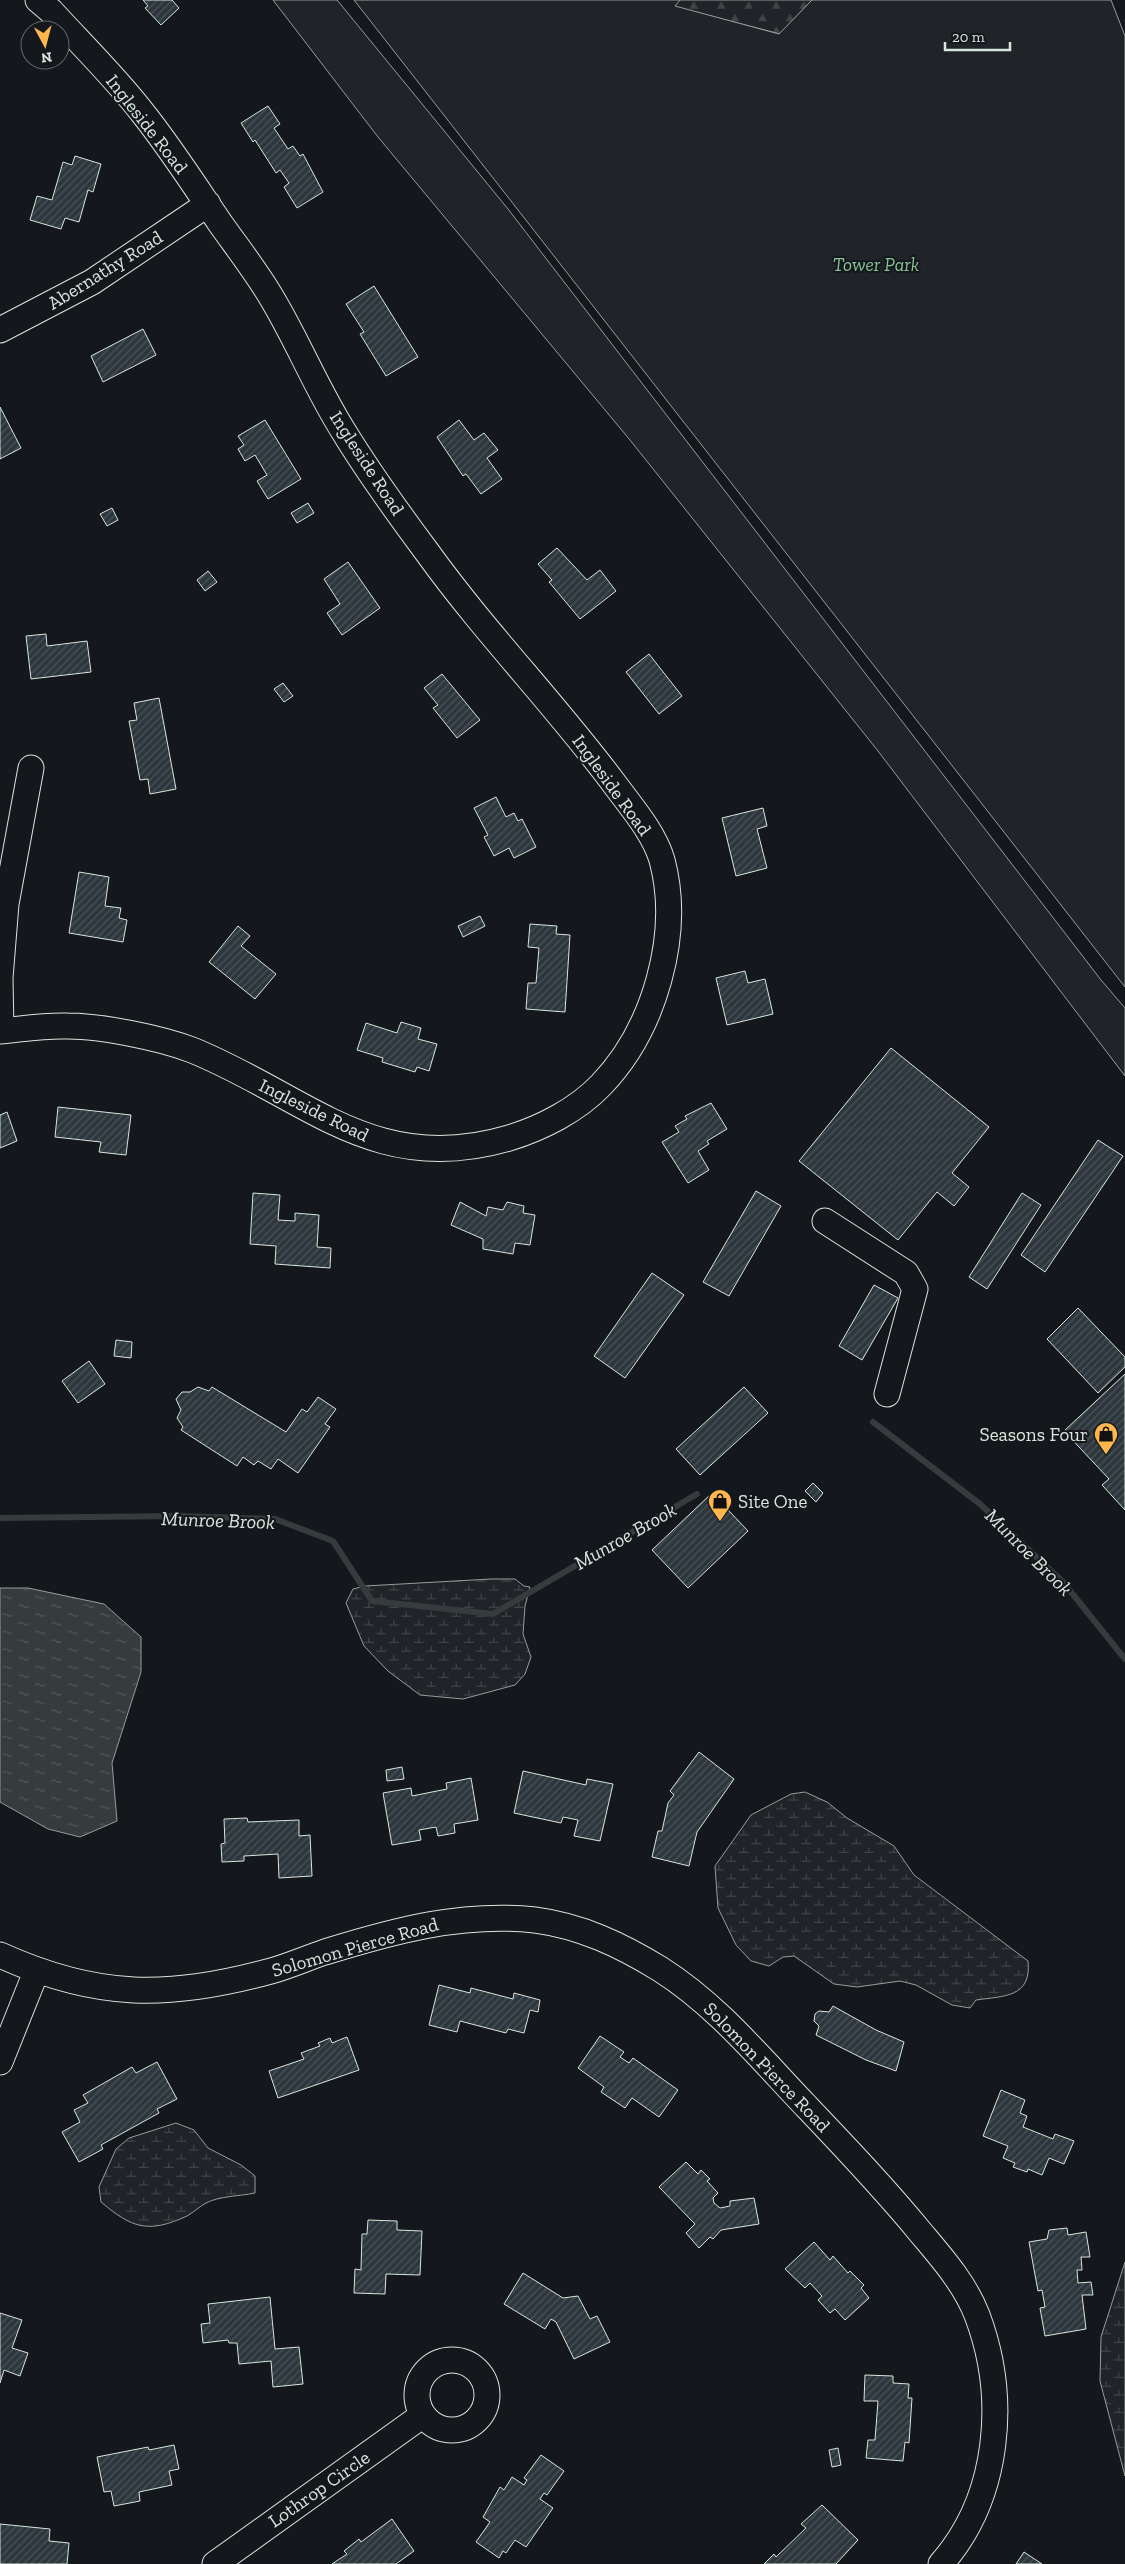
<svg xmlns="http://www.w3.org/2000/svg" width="1125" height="2564" font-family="'Zilla Slab',serif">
<defs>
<pattern id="forest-firs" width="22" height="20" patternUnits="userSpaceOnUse" patternTransform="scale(1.25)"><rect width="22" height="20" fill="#202428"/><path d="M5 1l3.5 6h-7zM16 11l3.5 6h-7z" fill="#404447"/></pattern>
<pattern id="wetland-marsh" width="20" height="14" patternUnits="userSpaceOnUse" patternTransform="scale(1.25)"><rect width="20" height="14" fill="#202428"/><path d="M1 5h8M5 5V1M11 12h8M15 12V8" fill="none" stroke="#404447"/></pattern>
<pattern id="water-ripples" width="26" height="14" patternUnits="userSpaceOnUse" patternTransform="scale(1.25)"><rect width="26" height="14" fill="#363b3e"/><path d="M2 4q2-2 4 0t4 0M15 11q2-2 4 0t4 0" fill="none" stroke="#525759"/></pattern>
<pattern id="building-hatch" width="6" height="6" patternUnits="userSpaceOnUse" patternTransform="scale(1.25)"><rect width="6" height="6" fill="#2c363c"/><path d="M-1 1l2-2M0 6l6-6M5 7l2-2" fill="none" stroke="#4a5358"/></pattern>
</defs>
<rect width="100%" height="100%" fill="#14181c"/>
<path fill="url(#forest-firs)" stroke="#939e99" d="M 649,0 L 812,0 L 780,34 Z"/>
<path fill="url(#wetland-marsh)" stroke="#939e99" d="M 491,1579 L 515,1579 L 524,1586 L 530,1587 L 525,1606 L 523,1634 L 531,1657 L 525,1674 L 515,1685 L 463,1699 L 420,1695 L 388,1671 L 364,1646 L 346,1603 L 353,1589 L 365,1586 Z
M 805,1792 L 827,1802 L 847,1818 L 894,1846 L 914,1875 L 1028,1961 C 1032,1998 1003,1996 976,2000 L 970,2008 L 952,2005 L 916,1985 L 900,1981 L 857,1987 L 834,1984 L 794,1956 L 783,1957 L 769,1966 L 751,1961 L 736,1945 L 718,1908 L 715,1866 L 751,1815 L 791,1794 Z
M 176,2123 L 194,2130 L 208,2148 L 241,2165 L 255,2176 L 255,2193 C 241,2196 219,2196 206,2203 C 200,2206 194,2212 187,2216 C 148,2234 132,2228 101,2202 L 99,2187 L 116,2149 L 129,2138 Z
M 1125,2262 L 1125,2476 L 1100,2381 L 1101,2337 Z"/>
<path fill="#202428" stroke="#939e99" d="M 273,0 L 337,0 L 508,209 L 1101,980 L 1125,1008 L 1125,1076 L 878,751 L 630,440 L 378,137 Z
M 354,0 L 680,0 L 675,6 L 779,34 L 812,0 L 1111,0 L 1125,36 L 1125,987 Z"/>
<path fill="url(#water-ripples)" stroke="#939e99" d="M 0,1588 L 28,1588 L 104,1604 L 141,1637 L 141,1672 L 112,1763 L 117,1821 L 80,1837 L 48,1829 L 0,1802 Z"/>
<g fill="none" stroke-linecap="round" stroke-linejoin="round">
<path stroke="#363b3e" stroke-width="6" d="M 873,1422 L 980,1504 L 1063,1582 L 1125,1659
M 0,1518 L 178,1516 L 275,1519 L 333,1541 L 372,1601 L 493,1614 L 697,1494"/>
</g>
<path fill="url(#building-hatch)" stroke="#d8e6dc" d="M 143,0 L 172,0 L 179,8 L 161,25 L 145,8 L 148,6 Z
M 268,106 L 280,124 L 274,128 L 288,149 L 293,146 L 300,156 L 303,154 L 323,192 L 297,208 L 284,187 L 289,183 L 280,170 L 276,173 L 255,140 L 253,142 L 241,123 Z
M 75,156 L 101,164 L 93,192 L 88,190 L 79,222 L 65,218 L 61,229 L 30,220 L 37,196 L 52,200 L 63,162 L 72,165 Z
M 374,286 L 418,357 L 386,376 L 360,334 L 364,332 L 346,304 Z
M 143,329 L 156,355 L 103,382 L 91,356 Z
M 0,407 L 21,448 L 0,459 Z
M 265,420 L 301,479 L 268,499 L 257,481 L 267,475 L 255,455 L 245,461 L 238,449 L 244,445 L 238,436 Z
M 459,420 L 474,440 L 484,433 L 498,450 L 487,458 L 502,479 L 481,494 L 466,474 L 463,476 L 437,437 Z
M 308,503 L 314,513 L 297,523 L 291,513 Z
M 112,508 L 118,520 L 107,526 L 100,514 Z
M 557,548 L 587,580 L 600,570 L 616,591 L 580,619 L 549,582 L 552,580 L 538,564 Z
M 348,562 L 380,608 L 342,635 L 327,613 L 340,604 L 324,579 Z
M 208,571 L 217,582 L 205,591 L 197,580 Z
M 46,634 L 47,646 L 87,641 L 91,672 L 31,679 L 26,636 Z
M 649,654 L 682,696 L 659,714 L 626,672 Z
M 442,674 L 480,720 L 457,738 L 433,708 L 438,705 L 424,688 Z
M 283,683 L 293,696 L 284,702 L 274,689 Z
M 159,698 L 176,789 L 150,794 L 148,779 L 140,780 L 129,721 L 137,720 L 134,703 Z
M 496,797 L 506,817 L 514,813 L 518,821 L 522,819 L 536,847 L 514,858 L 509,848 L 494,856 L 484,837 L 488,835 L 474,808 Z
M 763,808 L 767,826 L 757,829 L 767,868 L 736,876 L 722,818 Z
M 79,872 L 109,877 L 105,906 L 121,908 L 119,918 L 127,920 L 123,942 L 69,933 Z
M 480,916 L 485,926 L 463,937 L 458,926 Z
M 530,924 L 557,926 L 556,934 L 570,935 L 565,1012 L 526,1009 L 528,983 L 536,983 L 539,948 L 528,947 Z
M 238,926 L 250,936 L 241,946 L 276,974 L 255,999 L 209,962 Z
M 745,971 L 748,983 L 765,979 L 773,1014 L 727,1025 L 716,978 Z
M 401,1022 L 421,1028 L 418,1039 L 437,1044 L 429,1071 L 417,1067 L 415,1072 L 382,1062 L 383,1058 L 357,1050 L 366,1023 L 397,1033 Z
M 891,1048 L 989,1127 L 952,1173 L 969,1187 L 954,1206 L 937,1192 L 898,1240 L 799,1161 Z
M 711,1103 L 727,1129 L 707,1141 L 709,1144 L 698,1151 L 709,1170 L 688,1183 L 662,1142 L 679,1132 L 675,1126 L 687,1119 L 685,1116 Z
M 58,1107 L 131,1115 L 126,1155 L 99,1152 L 101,1142 L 55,1137 Z
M 7,1112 L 17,1141 L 0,1148 L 0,1115 Z
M 1098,1140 L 1123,1156 L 1045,1272 L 1021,1255 Z
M 756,1191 L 781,1206 L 729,1296 L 703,1282 Z
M 253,1193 L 280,1195 L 278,1220 L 295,1221 L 295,1213 L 319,1215 L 317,1247 L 331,1248 L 330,1268 L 275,1264 L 276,1246 L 250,1244 Z
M 1022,1193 L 1041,1205 L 987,1289 L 969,1277 Z
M 460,1202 L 486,1216 L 488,1207 L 503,1210 L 507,1202 L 524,1206 L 523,1213 L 535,1215 L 530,1245 L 515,1243 L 513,1254 L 483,1249 L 483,1239 L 451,1225 Z
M 652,1273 L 684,1295 L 625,1378 L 594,1356 Z
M 874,1285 L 898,1298 L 862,1360 L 839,1346 Z
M 1078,1308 L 1125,1357 L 1125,1367 L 1098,1393 L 1047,1339 Z
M 116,1340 L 132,1342 L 131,1358 L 114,1356 Z
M 89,1361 L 105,1384 L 78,1403 L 62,1381 Z
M 1125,1374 L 1125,1510 L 1102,1485 L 1109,1479 L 1064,1431 Z
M 198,1387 L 209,1391 L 212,1387 L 286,1432 L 302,1409 L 307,1412 L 318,1397 L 336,1409 L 325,1424 L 330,1427 L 298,1473 L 278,1459 L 271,1469 L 258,1461 L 254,1465 L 243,1457 L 237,1466 L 181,1430 L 183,1427 L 177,1418 L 181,1410 L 176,1399 L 182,1392 L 190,1392 Z
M 744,1387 L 768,1413 L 700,1475 L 676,1449 Z
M 813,1483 L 823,1493 L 816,1502 L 805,1491 Z
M 712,1493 L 748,1531 L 688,1588 L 652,1550 Z
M 699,1752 L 734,1779 L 697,1832 L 689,1866 L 652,1857 L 658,1831 L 662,1831 L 668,1803 L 674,1795 L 670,1791 Z
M 402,1767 L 404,1779 L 387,1781 L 386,1770 Z
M 523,1771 L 586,1785 L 587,1779 L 613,1784 L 600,1841 L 574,1836 L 578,1820 L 563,1817 L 561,1823 L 514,1813 Z
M 471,1778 L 478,1820 L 454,1824 L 455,1833 L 438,1836 L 436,1827 L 419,1830 L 421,1840 L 392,1845 L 383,1793 L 411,1788 L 412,1796 L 447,1789 L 446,1783 Z
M 247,1818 L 248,1822 L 299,1820 L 299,1836 L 310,1835 L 312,1876 L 279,1878 L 278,1854 L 244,1856 L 244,1861 L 222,1862 L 221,1844 L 225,1843 L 224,1819 Z
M 439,1985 L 470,1993 L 471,1988 L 513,1999 L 514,1993 L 540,2000 L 538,2012 L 530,2010 L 524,2033 L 508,2029 L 506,2033 L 460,2021 L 457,2032 L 429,2025 Z
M 833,2006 L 876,2030 L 904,2042 L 896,2071 L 866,2060 L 816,2035 L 819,2026 L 814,2021 L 815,2014 L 819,2011 L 829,2012 Z
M 600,2036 L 624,2052 L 620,2057 L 629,2063 L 633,2058 L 678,2090 L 659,2117 L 632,2098 L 625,2108 L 601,2092 L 604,2087 L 578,2068 Z
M 347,2037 L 359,2070 L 278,2098 L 269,2071 L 304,2059 L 301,2053 L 320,2046 L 318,2043 L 330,2038 L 332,2043 Z
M 157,2062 L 177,2099 L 157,2109 L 159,2113 L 101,2145 L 103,2149 L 79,2162 L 62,2132 L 80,2122 L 74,2110 L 88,2103 L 83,2095 L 132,2067 L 136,2073 Z
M 1001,2090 L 1025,2100 L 1020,2113 L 1027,2116 L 1023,2127 L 1053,2139 L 1055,2134 L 1074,2141 L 1064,2164 L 1049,2158 L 1042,2175 L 1028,2169 L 1027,2172 L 1013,2167 L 1015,2163 L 1003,2158 L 1008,2146 L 983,2136 Z
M 686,2162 L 698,2174 L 701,2170 L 710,2179 L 707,2181 L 718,2193 L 713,2198 L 714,2203 L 720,2208 L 730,2206 L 730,2201 L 754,2198 L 759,2224 L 721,2230 L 713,2239 L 710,2237 L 699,2248 L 686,2233 L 695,2224 L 659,2187 Z
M 368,2220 L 397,2221 L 397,2230 L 422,2231 L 420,2275 L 386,2274 L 385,2294 L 354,2293 L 355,2269 L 361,2270 L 362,2234 L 367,2234 Z
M 1067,2228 L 1068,2235 L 1086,2232 L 1090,2257 L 1081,2257 L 1082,2270 L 1077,2270 L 1078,2283 L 1091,2282 L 1093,2295 L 1082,2295 L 1086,2329 L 1045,2336 L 1040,2308 L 1045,2307 L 1042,2290 L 1038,2291 L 1029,2242 L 1047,2239 L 1049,2230 Z
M 814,2242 L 830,2260 L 833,2256 L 848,2273 L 850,2271 L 864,2285 L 861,2288 L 869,2298 L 845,2320 L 835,2309 L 830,2313 L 818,2300 L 822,2296 L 810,2283 L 805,2288 L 785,2269 Z
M 523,2273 L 563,2298 L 578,2296 L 590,2319 L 597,2316 L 610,2342 L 574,2359 L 556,2322 L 551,2319 L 545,2329 L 504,2304 Z
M 270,2297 L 275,2349 L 299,2347 L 303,2384 L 273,2387 L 271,2361 L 239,2364 L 237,2343 L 229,2343 L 228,2340 L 203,2343 L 201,2324 L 210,2323 L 208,2304 Z
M 0,2313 L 22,2320 L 12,2348 L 28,2353 L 20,2376 L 4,2370 L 0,2383 Z
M 865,2375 L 893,2376 L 893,2383 L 909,2384 L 908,2398 L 912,2398 L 909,2443 L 905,2442 L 903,2461 L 866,2458 L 868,2440 L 875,2440 L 878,2401 L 864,2401 Z
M 174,2445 L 179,2469 L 169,2471 L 172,2485 L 139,2492 L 140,2501 L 114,2506 L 111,2491 L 104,2492 L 97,2457 L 148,2447 L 149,2450 Z
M 838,2448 L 841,2465 L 832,2467 L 829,2450 Z
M 541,2455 L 564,2471 L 547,2495 L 544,2493 L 540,2499 L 553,2508 L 526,2547 L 515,2540 L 506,2553 L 503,2551 L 499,2558 L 476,2542 L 490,2522 L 483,2517 L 500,2487 L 504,2490 L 512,2477 L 524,2485 L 527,2480 L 524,2478 Z
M 822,2505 L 858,2540 L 836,2564 L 764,2564 L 774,2554 L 776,2557 L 806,2528 L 801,2524 Z
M 392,2519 L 414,2551 L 396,2564 L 332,2564 L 347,2554 L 344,2551 L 359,2539 L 361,2542 Z
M 0,2524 L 50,2529 L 49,2541 L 69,2543 L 67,2564 L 0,2564 Z
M 1024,2552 L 1042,2564 L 1016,2564 Z"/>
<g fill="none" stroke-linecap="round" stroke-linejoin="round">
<g stroke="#d8e6dc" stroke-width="27">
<path id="minor" d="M 0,330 L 92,282 L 208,204
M 0,1031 C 22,1029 45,1025 68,1026 C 101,1026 161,1038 192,1050 C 306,1096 374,1178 509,1138 C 542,1128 577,1110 601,1085 C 654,1030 682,935 662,860 C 654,833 633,809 616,786 C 556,705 486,634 427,552 C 398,513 369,473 344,432 C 316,388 297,339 270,295 C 255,270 237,247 220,223 C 195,186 170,147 142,112 C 114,76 81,44 51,11 L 38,0
M 1,1031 L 0,978 L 6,904 L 31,768
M 825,1221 L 906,1273 L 915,1289 L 887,1394
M 0,1955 C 97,1999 169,1999 271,1971 C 289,1966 307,1958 325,1952 C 393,1931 462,1912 535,1920 C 581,1926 621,1945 660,1969 C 717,2005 760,2058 806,2106 C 845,2147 885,2189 921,2233 C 942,2258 965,2284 977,2315 C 1008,2397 1000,2497 941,2564
M 0,2062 L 36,1972
M417 2395a35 35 0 1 1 70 0a35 35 0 1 1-70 0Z
M 215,2564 L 423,2415"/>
</g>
<use href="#minor" stroke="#14181c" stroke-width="25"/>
</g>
<defs>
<g id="shop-pin" transform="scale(1.25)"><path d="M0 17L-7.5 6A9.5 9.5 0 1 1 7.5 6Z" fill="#ffb74d" stroke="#14181c"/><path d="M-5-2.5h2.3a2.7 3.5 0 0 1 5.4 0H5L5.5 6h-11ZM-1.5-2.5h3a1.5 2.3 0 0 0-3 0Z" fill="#111"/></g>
</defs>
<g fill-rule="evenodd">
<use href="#shop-pin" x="1106" y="1434"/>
<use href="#shop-pin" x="720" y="1501"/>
</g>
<g text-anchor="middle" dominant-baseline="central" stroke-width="4" stroke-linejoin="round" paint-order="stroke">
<g font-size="19" fill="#d8e6dc" stroke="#14181c">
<text transform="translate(147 124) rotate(52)">Ingleside Road</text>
<text transform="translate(105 270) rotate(-32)">Abernathy Road</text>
<text transform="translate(367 463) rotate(57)">Ingleside Road</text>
<text transform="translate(612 785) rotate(54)">Ingleside Road</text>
<text transform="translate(314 1110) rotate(26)">Ingleside Road</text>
<text transform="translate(355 1947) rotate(-16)">Solomon Pierce Road</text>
<text transform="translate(767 2067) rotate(46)">Solomon Pierce Road</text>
<text transform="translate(319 2489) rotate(-35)">Lothrop Circle</text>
</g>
<g font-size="19" font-style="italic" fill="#8ac095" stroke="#14181c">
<text x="876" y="264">Tower Park</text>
</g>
<g font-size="19" fill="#d8e6dc" stroke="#14181c" text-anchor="end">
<text x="1088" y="1434">Seasons Four</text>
<text x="738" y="1501" text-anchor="start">Site One</text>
</g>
<g font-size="20" font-style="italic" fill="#d8e6dc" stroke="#14181c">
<text transform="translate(218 1520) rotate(2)">Munroe Brook</text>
<text transform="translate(625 1536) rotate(-30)">Munroe Brook</text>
<text transform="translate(1029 1552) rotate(45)">Munroe Brook</text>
</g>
</g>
<g transform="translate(45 45) rotate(173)"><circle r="24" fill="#14181c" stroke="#626a69"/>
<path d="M0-4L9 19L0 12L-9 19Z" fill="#ffb74d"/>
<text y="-8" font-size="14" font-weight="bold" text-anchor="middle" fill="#d8e6dc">N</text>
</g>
<path d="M945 42v8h65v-8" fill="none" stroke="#d8e6dc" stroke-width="2.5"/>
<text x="952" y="42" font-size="15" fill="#d8e6dc" stroke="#14181c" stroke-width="4" paint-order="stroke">20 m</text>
</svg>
